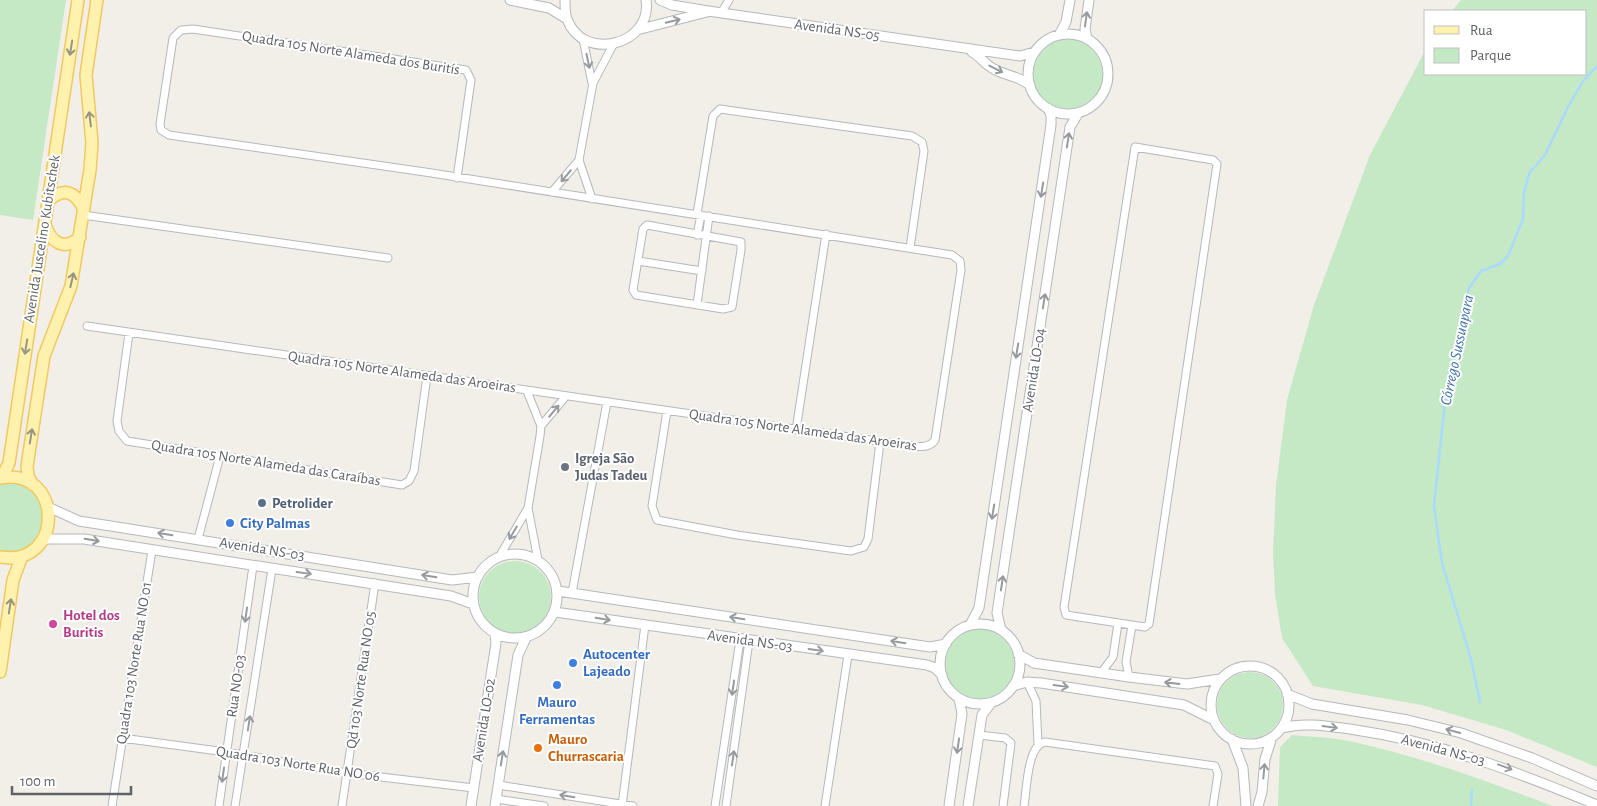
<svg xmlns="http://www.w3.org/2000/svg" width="1597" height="806" font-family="'Alegreya Sans',sans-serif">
<rect width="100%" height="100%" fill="#f1efe8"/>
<path fill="#c5e8c5" d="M 0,0 L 66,0 L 33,220 L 0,215 Z
M 1461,0 L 1597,0 L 1597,767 L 1506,730 L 1422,705 L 1313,686 L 1282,638 L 1275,594 L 1273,552 L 1276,486 L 1287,400 L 1314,305 L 1370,155 L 1426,49 L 1426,74 L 1586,74 L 1586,11 L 1452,11 Z
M1033 74a35 35 0 1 1 70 0a35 35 0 1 1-70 0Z
M 15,483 C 51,493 54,543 20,552 C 14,554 6,552 0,552 L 0,484 Z
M479 597a36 36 0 1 1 72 0a36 36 0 1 1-72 0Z
M945 664a35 35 0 1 1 70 0a35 35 0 1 1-70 0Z
M1217 705a33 33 0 1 1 66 0a33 33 0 1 1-66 0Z
M 1292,735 C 1310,737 1331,737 1349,741 C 1418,756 1485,780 1552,806 L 1278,806 L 1280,747 Z"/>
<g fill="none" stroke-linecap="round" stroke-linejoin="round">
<path stroke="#aadaff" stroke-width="2.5" d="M 1480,702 L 1471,659 L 1442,563 L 1434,506 L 1447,383 L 1469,288 L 1481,271 L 1500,264 L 1508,256 L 1523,219 L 1524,192 L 1530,172 L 1545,155 L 1568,107 L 1583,81 L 1597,66
M 1471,806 L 1472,790"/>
<g stroke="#b5b8bc" stroke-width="9">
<path id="minor" d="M 721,13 L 729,0
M 583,39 L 592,83
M 1135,147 L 1213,160 L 1217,164 L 1149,624 L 1145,627 L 1066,615 L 1064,607 Z
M 552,192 L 579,160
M 592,199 L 579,160 L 593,83 L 613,45
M 697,214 L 713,116 L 720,109 L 912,136 L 922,142 L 924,151 L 910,248
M 83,215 L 388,258
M 647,225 L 741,242 L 741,250 L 732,307 L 723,309 L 636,295 L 633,290 L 643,229 Z
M 697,235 L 701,215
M 638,261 L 702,271
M 697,305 L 709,216
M 87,326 L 898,444 C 910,445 928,451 935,440 L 961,270 L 960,261 L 952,255 L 425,172 L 169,135 L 161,130 L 160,124 L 173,38 L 181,30 L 193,29 L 466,70 L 471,80 L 457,178
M 129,333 L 117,421 L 119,431 L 127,441 L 402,485 L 409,481 L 414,471 L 427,376
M 667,411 L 652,506 L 657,520 L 737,535 L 851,551 L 864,547 L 868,539 L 880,442
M 541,426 L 566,396
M 796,430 L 826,234
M 528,508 L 538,560
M 198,539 L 220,456
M 499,557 L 528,508 L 540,436 L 541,426 L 527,391
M 572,593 L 607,402
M 1101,673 L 1113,657 L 1118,623
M 1129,677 L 1126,662 L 1132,625
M 1027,682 L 1036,701 L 1038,744
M 979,735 L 1005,738 L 1011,743 L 1003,806
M 122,738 L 226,752 L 347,773 L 474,788
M 498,785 L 633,806
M 496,799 L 544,806
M 112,806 L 152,550
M 219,806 L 253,566
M 235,806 L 272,569
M 342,806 L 375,583
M 622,806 L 645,625
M 715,806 L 740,640
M 726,806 L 749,641
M 825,806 L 848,655
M 1024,806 C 1027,789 1027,745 1045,742 L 1215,766 L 1218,774 L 1213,806"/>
</g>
<g stroke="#b5b8bc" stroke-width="11">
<path id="tertiary" d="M 510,0 L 549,8 L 567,19
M 565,0 C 565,6 565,14 567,19 C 583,63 653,45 646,0
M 660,0 L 672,5 L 708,11 L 1020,56 L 1035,52
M 637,30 L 707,12
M1028 74a40 40 0 1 1 80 0a40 40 0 1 1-80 0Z
M 1059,35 L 1066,22 L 1070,0
M 1087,39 L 1085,29 L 1089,0
M 972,52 C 981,57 985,65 994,69 C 1006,76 1019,76 1030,85
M 48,507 L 79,521 L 452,580 L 478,577
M 43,539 L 84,539 L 451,596 L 473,604
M473 596a42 42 0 1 1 84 0a42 42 0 1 1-84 0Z
M 558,591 L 930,647 L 946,644
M 555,612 L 927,665 L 935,668 L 942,675
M940 664a40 40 0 1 1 80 0a40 40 0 1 1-80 0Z
M 970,625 L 979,608 L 1051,125 L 1051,115 L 1048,108
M 1001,630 L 997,613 L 1070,127 L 1079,112
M 1018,654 L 1034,663 L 1129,677 L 1187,684 L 1220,679
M1211 705a39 39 0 1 1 78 0a39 39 0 1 1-78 0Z
M 1013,686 L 1027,682 L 1041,683 L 1184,705 L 1214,720
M 1287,694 L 1312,704 L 1408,720 L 1461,733 L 1532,758 L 1597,786
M 1282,728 C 1304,722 1327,726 1350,729 C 1439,742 1515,771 1597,805
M 1232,739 L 1243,768 L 1246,806
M 471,806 L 496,643 L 495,634
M 495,806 L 518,655 L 526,638
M 949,806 L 962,714 L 959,698
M 968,806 L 982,715 L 991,703
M 1258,806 L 1262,792 L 1265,759 L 1272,737"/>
</g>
<g stroke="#f2c960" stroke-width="14">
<path id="primary" d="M 48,201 C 64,186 75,192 84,209
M 45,224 C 50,242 64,252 80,237
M 2,477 L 9,463 L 78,0
M 0,478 C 64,466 65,568 0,557
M 32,484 L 28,476 L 27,466 L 44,356 L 71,286 L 90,170 L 92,143 L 86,75 L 97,0
M 0,672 L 13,580 L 22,556"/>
</g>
<use href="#minor" stroke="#fff" stroke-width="7"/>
<use href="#tertiary" stroke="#fff" stroke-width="9"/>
<use href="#primary" stroke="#fff2af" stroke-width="11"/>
</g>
<defs><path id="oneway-shaft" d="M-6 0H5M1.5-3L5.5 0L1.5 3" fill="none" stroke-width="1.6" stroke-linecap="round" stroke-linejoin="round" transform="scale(1.25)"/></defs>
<g stroke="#979a9d">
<use href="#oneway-shaft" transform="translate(1086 19) rotate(-82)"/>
<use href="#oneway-shaft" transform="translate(673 21) rotate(-14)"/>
<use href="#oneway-shaft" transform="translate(588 61) rotate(78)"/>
<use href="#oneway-shaft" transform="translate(996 69) rotate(27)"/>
<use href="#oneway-shaft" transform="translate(1068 140) rotate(-81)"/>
<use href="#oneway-shaft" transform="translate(566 176) rotate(130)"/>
<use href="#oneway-shaft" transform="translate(1042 190) rotate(99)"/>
<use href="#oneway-shaft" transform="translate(1044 301) rotate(-81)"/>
<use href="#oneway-shaft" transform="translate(1017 351) rotate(99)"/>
<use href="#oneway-shaft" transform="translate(554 411) rotate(-50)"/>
<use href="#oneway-shaft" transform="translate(993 512) rotate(99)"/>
<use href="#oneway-shaft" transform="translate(513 533) rotate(121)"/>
<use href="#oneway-shaft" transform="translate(165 534) rotate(-171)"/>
<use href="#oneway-shaft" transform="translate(92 540) rotate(9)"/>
<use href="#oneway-shaft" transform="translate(304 573) rotate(8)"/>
<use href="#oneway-shaft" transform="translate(429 576) rotate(-171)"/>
<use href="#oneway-shaft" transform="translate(1002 583) rotate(-82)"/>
<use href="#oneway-shaft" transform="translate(246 615) rotate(98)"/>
<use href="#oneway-shaft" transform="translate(737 618) rotate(-171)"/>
<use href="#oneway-shaft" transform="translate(603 619) rotate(9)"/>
<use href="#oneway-shaft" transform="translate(898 642) rotate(-171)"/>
<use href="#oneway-shaft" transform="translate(816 650) rotate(8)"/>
<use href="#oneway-shaft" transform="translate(1172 683) rotate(-173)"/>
<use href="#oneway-shaft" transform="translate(1061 686) rotate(8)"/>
<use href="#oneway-shaft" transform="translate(733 688) rotate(98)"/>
<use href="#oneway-shaft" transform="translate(249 723) rotate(-81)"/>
<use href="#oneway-shaft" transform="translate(1330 727) rotate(8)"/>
<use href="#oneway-shaft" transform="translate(1453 731) rotate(-165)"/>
<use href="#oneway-shaft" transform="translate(958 746) rotate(98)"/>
<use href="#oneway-shaft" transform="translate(502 758) rotate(-81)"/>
<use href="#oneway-shaft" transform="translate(733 758) rotate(-82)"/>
<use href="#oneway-shaft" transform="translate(1505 767) rotate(20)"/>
<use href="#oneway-shaft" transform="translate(1264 771) rotate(-85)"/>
<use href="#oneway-shaft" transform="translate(223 775) rotate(98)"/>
<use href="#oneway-shaft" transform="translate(567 796) rotate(-171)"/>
</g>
<g stroke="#979581">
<use href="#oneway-shaft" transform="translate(71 48) rotate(99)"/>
<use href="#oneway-shaft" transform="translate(90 119) rotate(-97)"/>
<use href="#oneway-shaft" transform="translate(72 280) rotate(-77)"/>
<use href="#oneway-shaft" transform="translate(26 347) rotate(99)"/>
<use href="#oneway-shaft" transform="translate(31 436) rotate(-81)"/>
<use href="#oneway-shaft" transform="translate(10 606) rotate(-81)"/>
</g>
<circle fill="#6b7280" stroke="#fff" stroke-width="2" cx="565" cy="467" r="5"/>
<circle fill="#5c6f8a" stroke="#fff" stroke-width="2" cx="262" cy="503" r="5"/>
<g fill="#3f7fe0" stroke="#fff" stroke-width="2">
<circle cx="230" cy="523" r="5"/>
<circle cx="573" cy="663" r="5"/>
<circle cx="557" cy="685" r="5"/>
</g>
<circle fill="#d1479c" stroke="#fff" stroke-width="2" cx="53" cy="624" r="5"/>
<circle fill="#e8710a" stroke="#fff" stroke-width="2" cx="538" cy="748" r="5"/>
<g text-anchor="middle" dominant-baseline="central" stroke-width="4" stroke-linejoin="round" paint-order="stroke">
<g font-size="15" fill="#5f6368" stroke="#fff">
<text transform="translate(837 30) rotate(8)">Avenida NS-05</text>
<text transform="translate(351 53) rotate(9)">Quadra 105 Norte Alameda dos Buritís</text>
<text transform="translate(42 239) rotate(-81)">Avenida Juscelino Kubitschek</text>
<text transform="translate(1034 370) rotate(-81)">Avenida LO-04</text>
<text transform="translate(402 372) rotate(8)">Quadra 105 Norte Alameda das Aroeiras</text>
<text transform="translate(803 430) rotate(8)">Quadra 105 Norte Alameda das Aroeiras</text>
<text transform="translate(266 463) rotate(9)">Quadra 105 Norte Alameda das Caraíbas</text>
<text transform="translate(262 549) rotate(9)">Avenida NS-03</text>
<text transform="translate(750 641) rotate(8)">Avenida NS-03</text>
<text transform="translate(134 663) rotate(-81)">Quadra 103 Norte Rua NO 01</text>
<text transform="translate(361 680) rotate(-82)">Qd 103 Norte Rua NO 05</text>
<text transform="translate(236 686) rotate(-82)">Rua NO-03</text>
<text transform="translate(484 720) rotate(-81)">Avenida LO-02</text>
<text transform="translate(1443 750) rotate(15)">Avenida NS-03</text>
<text transform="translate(298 764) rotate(9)">Quadra 103 Norte Rua NO 06</text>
</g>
<g font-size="15" font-weight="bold" fill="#5b616d" stroke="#fff" text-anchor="start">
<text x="575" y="458">Igreja São<tspan x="575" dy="17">Judas Tadeu</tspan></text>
</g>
<g font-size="15" font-weight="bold" fill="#4e5e75" stroke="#fff" text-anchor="start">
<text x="272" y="503">Petrolider</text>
</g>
<g font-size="15" font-weight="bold" fill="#366cbe" stroke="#fff" text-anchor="start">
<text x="240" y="523">City Palmas</text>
<text x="583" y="654">Autocenter<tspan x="583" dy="17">Lajeado</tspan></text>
<text x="557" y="702" text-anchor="middle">Mauro<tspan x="557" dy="17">Ferramentas</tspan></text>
</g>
<g font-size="15" font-weight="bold" fill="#b23c85" stroke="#fff" text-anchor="start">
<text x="63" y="615">Hotel dos<tspan x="63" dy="17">Buritis</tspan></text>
</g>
<g font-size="15" font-weight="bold" fill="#c56008" stroke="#fff" text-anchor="start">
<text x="548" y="739">Mauro<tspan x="548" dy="17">Churrascaria</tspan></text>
</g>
<g font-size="16" font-style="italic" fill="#4174aa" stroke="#fff">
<text transform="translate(1457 350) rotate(-78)">Córrego Sussuapara</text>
</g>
</g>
<rect x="1424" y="10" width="162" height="65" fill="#ffffff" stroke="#bfc1c3"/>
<rect x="1434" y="26" width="25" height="8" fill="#fff2af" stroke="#bfc1c3"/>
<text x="1470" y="35" font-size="15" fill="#5f6368">Rua</text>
<rect x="1434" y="48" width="25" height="15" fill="#c5e8c5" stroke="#bfc1c3"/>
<text x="1470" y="60" font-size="15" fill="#5f6368">Parque</text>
<path d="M12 786v8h119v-8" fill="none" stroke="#5f6368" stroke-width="2.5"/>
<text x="20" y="786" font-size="15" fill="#5f6368" stroke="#ffffff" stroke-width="4" paint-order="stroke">100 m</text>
</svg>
